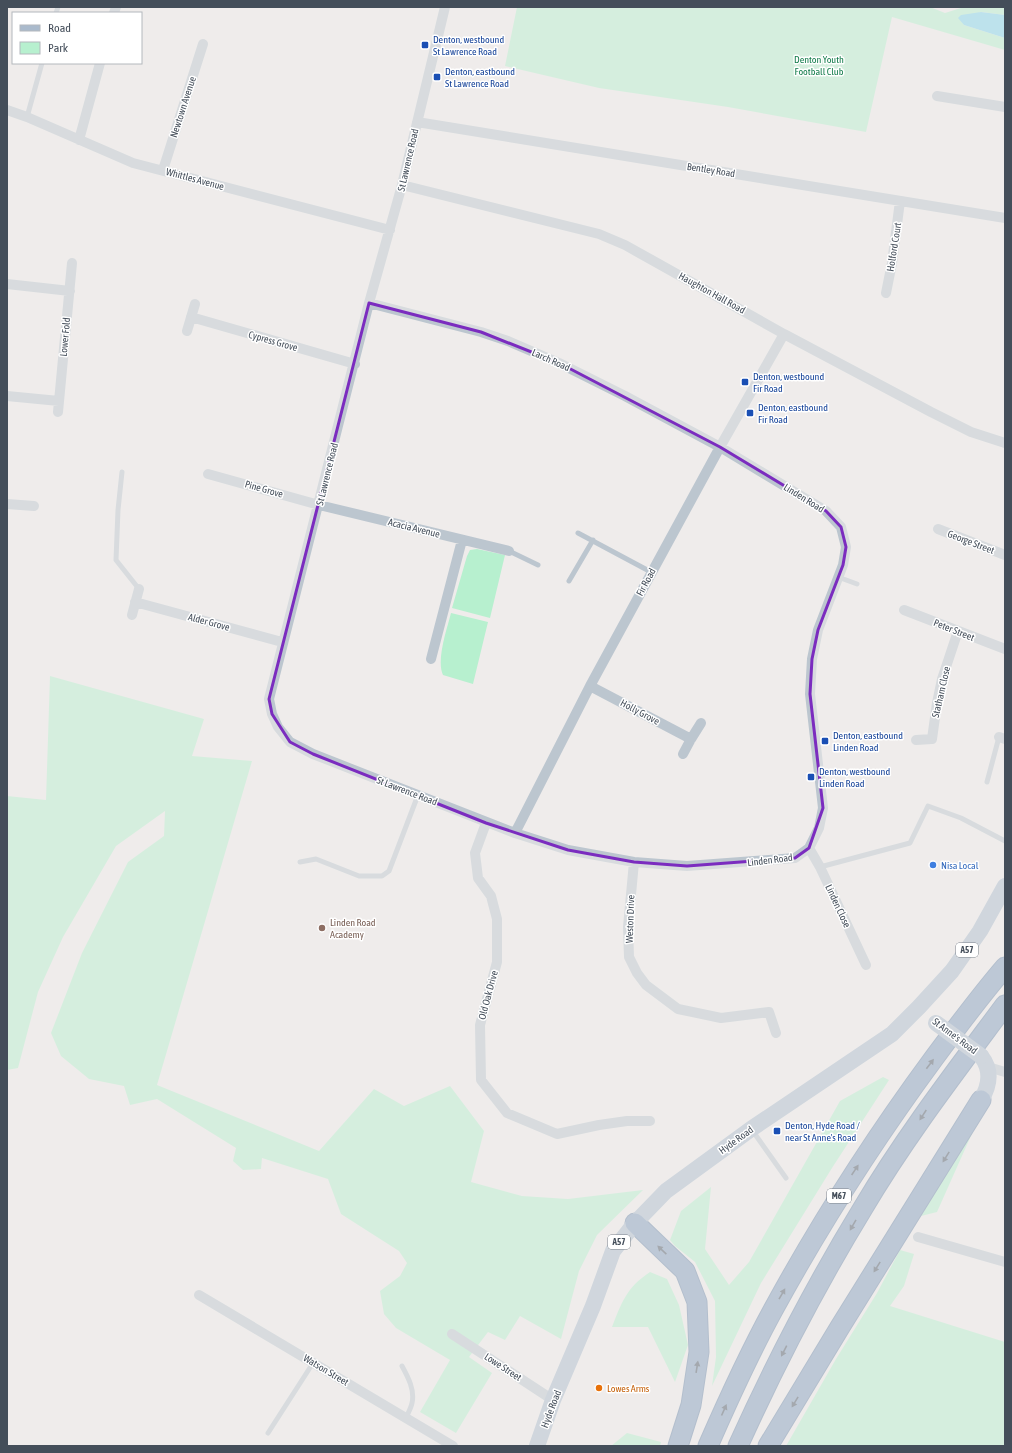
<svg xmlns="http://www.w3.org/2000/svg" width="1012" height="1453" font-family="'Asap Condensed',sans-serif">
<rect width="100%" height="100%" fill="#efeceb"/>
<path fill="#b7f0cf" d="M 517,7 L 930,7 L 945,13 L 964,7 L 1005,7 L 1005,15 L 981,12 L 961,20 L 964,25 L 1005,38 L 1005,50 L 892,17 L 866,132 L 728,107 L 599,88 L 505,66 Z
M 477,549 L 505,555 L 490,618 L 452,608 L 467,556 L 470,550 Z
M 451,613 L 488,622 L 473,684 L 443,675 C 436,660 447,629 451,613 Z
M 50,676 L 204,719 L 192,756 L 252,761 L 157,1085 L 319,1151 L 374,1089 L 404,1106 L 450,1086 L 484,1131 L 471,1182 L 522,1196 L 568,1199 L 643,1190 L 597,1235 L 579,1271 L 561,1339 L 520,1316 L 505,1340 L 488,1332 L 469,1357 L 492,1373 L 456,1433 L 420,1412 L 450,1360 L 396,1328 L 384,1314 L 380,1291 L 400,1276 L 407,1263 L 399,1251 L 341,1214 L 328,1179 L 262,1158 L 261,1169 L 243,1170 L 233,1161 L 236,1148 L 157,1099 L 130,1105 L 124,1086 L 89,1079 L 61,1056 L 51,1033 L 82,953 L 128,862 L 164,836 L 165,811 L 116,846 L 63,937 L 38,992 L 18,1068 L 7,1070 L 7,796 L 46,800 Z
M 883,1077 L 889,1080 L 832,1168 L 761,1283 L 712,1386 L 716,1357 L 715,1301 L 695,1262 L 675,1246 L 670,1240 L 681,1211 L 711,1187 L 705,1249 L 729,1285 L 749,1262 L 840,1101 Z
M 974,1129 L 937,1212 L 921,1216 Z
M 900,1250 L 914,1254 L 904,1286 L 890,1306 L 1005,1342 L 1005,1446 L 786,1446 L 836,1359 L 877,1293 Z
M 650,1272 L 667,1279 L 679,1305 L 688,1345 L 675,1382 L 648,1327 L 612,1327 C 622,1302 626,1288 650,1272 Z
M 627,1433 L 661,1442 L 660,1446 L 611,1446 Z"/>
<path fill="#82d4ee" d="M 981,12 L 1005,15 L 1005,38 L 964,25 L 958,18 L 961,15 Z"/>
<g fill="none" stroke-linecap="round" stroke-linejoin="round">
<g stroke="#6c87a9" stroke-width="21">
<path id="highway" d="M 635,1223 L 685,1271 L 697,1302 L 699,1352 L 691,1405 L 678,1446
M 708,1446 C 728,1400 749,1354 773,1310 C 821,1222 875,1138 934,1058 C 957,1027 980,996 1005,967
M 738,1446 C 775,1364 816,1285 863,1208 C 905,1137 956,1071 1005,1005
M 768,1446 L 840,1327 L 981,1100"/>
</g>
<path stroke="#bcc6cf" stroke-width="5" d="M 56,13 L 58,7
M 27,117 L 42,63
M 122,472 L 118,510 L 116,560 L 139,589
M 578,533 L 651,572
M 509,551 L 538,565
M 838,577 L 857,584
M 569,581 L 593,540
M 987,782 L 999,737
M 300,862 L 316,859 L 359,876 L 382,876 L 389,871 L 418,795
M 820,867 L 910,843 L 928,806 L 961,818 L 1005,841
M 752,1130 L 786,1178
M 402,1366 C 408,1377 415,1390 412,1403 C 411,1408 408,1413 406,1418
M 268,1433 L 313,1363"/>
<path stroke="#bcc6cf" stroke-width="10" d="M 114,13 L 116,7
M 937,96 L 1005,107
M 7,110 L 27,117 L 133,163 L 390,230
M 417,122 L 1005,218
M 79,140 L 100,63
M 163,170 L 203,44
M 402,185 L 599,234 L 625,245 L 784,334 L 931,412 L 971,432 L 1005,443
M 7,284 L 70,291
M 886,293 L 892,263 L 900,201
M 369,303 L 481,332 L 508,341 L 559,363 L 625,396 L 720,447 L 826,511 L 841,527 L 846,547 L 843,565 L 818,630 L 812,659 L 810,694 L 823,808 L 819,828 L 809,848 L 795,858 L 687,866 L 634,862 L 568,850 L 515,833 L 313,754 L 290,742 L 278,727 L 272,714 L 269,699 L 369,303 L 402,185 L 445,7
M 191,317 L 355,364
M 187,331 L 195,304
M 7,396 L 59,401
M 58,412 L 72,263
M 208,474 L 319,505 L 509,551
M 7,504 L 34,506
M 938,529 L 1005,555
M 135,602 L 282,642
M 904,610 L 1005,649
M 132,615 L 139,589
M 431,659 L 462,540
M 590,686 L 691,739 L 683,754
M 999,737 L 1005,739
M 691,739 L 701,723
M 916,740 L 932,739 L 937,703 L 942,679 L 958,631
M 486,823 L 475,853 L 478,878 L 491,896 L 497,919 L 497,962 L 480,1025 L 481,1080 L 507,1113 L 557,1134 L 599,1125 L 627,1121 L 650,1121
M 515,833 L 590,686 L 720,447 L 784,334
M 809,848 L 820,867 L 866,965
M 634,862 L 628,927 L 629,957 L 637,973 L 646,985 L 678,1009 L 721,1018 L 769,1012 L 776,1033
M 988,1067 L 1005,1072
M 918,1237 L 1005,1262
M 199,1295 L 453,1446
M 452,1334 L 553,1400"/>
<path stroke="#aabacc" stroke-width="16" d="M 981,1100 C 990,1085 992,1070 981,1056
M 537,1446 L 553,1400 L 593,1306 L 613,1251 L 635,1223 L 666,1191 L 751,1129 L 892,1034 L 919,1007 L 952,971 L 980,931 L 1005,886"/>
<use href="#highway" stroke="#819cbd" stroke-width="19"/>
<path stroke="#aabacc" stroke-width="16" d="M 936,1023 L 981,1056"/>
</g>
<defs><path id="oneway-solid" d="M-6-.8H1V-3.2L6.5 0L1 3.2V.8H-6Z"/></defs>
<g fill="#4a5664">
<use href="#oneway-solid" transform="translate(930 1064) rotate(-53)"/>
<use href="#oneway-solid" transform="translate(923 1115) rotate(123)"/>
<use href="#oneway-solid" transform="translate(946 1157) rotate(122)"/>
<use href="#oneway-solid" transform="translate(855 1170) rotate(-56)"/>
<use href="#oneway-solid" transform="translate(853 1225) rotate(120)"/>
<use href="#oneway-solid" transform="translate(662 1250) rotate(-137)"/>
<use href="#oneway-solid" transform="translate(877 1267) rotate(122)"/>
<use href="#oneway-solid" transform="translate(782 1294) rotate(-60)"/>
<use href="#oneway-solid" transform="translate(784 1351) rotate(117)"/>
<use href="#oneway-solid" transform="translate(697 1367) rotate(-81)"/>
<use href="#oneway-solid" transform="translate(795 1402) rotate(121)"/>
<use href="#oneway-solid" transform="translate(724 1410) rotate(-66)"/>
</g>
<path d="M0 0H1012V1453H0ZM 369,303 L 481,332 L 559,363 L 720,447 L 826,511 L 841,527 L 846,547 L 843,565 L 818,630 L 812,659 L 810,694 L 823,808 L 809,848 L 795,858 L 687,866 L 634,862 L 568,850 L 486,823 L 313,754 L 290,742 L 272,714 L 269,699 Z" fill="#efeceb" fill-opacity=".55" fill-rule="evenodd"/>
<path fill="none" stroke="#7b2cbf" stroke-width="3" stroke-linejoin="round" d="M 369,303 L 481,332 L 559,363 L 720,447 L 826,511 L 841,527 L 846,547 L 843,565 L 818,630 L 812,659 L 810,694 L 823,808 L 809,848 L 795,858 L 687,866 L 634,862 L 568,850 L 486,823 L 313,754 L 290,742 L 272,714 L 269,699 Z"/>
<g fill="#1a4fb4" stroke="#fff" stroke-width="1.5">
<rect x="421" y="41" width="8" height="8" rx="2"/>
<rect x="433" y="73" width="8" height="8" rx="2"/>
<rect x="741" y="378" width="8" height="8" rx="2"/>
<rect x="746" y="409" width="8" height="8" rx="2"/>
<rect x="821" y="737" width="8" height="8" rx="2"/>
<rect x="807" y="773" width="8" height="8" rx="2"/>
<rect x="773" y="1127" width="8" height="8" rx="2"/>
</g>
<circle fill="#3f7fe0" stroke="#fff" stroke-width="1.5" cx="933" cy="865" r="4"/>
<circle fill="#8d6e63" stroke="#fff" stroke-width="1.5" cx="322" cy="928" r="4"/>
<circle fill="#e8710a" stroke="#fff" stroke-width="1.5" cx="599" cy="1388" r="4"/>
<g text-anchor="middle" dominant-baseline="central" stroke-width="3" stroke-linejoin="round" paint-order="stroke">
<g fill="#fff" stroke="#7c838c" stroke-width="1">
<rect x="956" y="943" width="22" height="14" rx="3"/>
<rect x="827" y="1189" width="24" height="14" rx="3"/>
<rect x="608" y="1235" width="22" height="14" rx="3"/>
</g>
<g font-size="9" font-weight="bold" fill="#444e5a">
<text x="967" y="950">A57</text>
<text x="839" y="1196">M67</text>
<text x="619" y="1242">A57</text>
</g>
<g font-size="10" fill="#164399" stroke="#fff" text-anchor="start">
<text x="433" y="39">Denton, westbound<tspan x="433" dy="12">St Lawrence Road</tspan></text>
<text x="445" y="71">Denton, eastbound<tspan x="445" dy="12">St Lawrence Road</tspan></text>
<text x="753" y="376">Denton, westbound<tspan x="753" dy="12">Fir Road</tspan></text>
<text x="758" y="407">Denton, eastbound<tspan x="758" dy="12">Fir Road</tspan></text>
<text x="833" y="735">Denton, eastbound<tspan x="833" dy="12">Linden Road</tspan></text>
<text x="819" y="771">Denton, westbound<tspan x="819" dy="12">Linden Road</tspan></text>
<text x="785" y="1125">Denton, Hyde Road /<tspan x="785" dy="12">near St Anne's Road</tspan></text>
</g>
<g font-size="10" fill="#137c4b" stroke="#fff">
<text x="819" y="59">Denton Youth<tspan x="819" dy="12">Football Club</tspan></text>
</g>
<g font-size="10" fill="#444e5a" stroke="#fff">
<text transform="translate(183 107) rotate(-72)">Newtown Avenue</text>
<text transform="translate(408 160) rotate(-77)">St Lawrence Road</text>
<text transform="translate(711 170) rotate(9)">Bentley Road</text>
<text transform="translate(195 179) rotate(15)">Whittles Avenue</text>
<text transform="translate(894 247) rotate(-81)">Holford Court</text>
<text transform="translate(712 293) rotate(29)">Haughton Hall Road</text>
<text transform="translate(65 337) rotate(-85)">Lower Fold</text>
<text transform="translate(273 341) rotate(16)">Cypress Grove</text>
<text transform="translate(551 360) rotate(24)">Larch Road</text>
<text transform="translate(327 474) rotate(-76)">St Lawrence Road</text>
<text transform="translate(264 489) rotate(16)">Pine Grove</text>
<text transform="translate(804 498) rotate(32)">Linden Road</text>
<text transform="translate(414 528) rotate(14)">Acacia Avenue</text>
<text transform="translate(971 542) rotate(21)">George Street</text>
<text transform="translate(646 582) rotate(-62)">Fir Road</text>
<text transform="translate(209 622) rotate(15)">Alder Grove</text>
<text transform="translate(954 630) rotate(22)">Peter Street</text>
<text transform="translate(941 692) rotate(-77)">Statham Close</text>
<text transform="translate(640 712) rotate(28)">Holly Grove</text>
<text transform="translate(407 791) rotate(21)">St Lawrence Road</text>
<text transform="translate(770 860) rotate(-7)">Linden Road</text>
<text transform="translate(838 906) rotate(65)">Linden Close</text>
<text transform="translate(630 919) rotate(-88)">Weston Drive</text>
<text transform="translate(488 995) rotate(-75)">Old Oak Drive</text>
<text transform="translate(955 1036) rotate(37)">St Anne's Road</text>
<text transform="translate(736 1140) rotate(-36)">Hyde Road</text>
<text transform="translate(503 1367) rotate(33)">Lowe Street</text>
<text transform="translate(326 1370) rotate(31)">Watson Street</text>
<text transform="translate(551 1409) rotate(-69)">Hyde Road</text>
</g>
<g font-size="10" fill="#366cbe" stroke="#fff" text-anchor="start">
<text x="941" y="865">Nisa Local</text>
</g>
<g font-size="10" fill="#785e54" stroke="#fff" text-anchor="start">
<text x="330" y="922">Linden Road<tspan x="330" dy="12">Academy</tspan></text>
</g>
<g font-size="10" fill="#c56008" stroke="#fff" text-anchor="start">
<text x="607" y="1388">Lowes Arms</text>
</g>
</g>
<rect width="1012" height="1453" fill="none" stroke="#444e5a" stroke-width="16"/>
<rect x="12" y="12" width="130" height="52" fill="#ffffff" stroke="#b4b8bd"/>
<rect x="20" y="25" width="20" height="6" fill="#aabacc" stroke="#b4b8bd"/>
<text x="48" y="32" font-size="12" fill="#444e5a">Road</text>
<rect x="20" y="42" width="20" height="12" fill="#b7f0cf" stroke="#b4b8bd"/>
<text x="48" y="52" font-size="12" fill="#444e5a">Park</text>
</svg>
